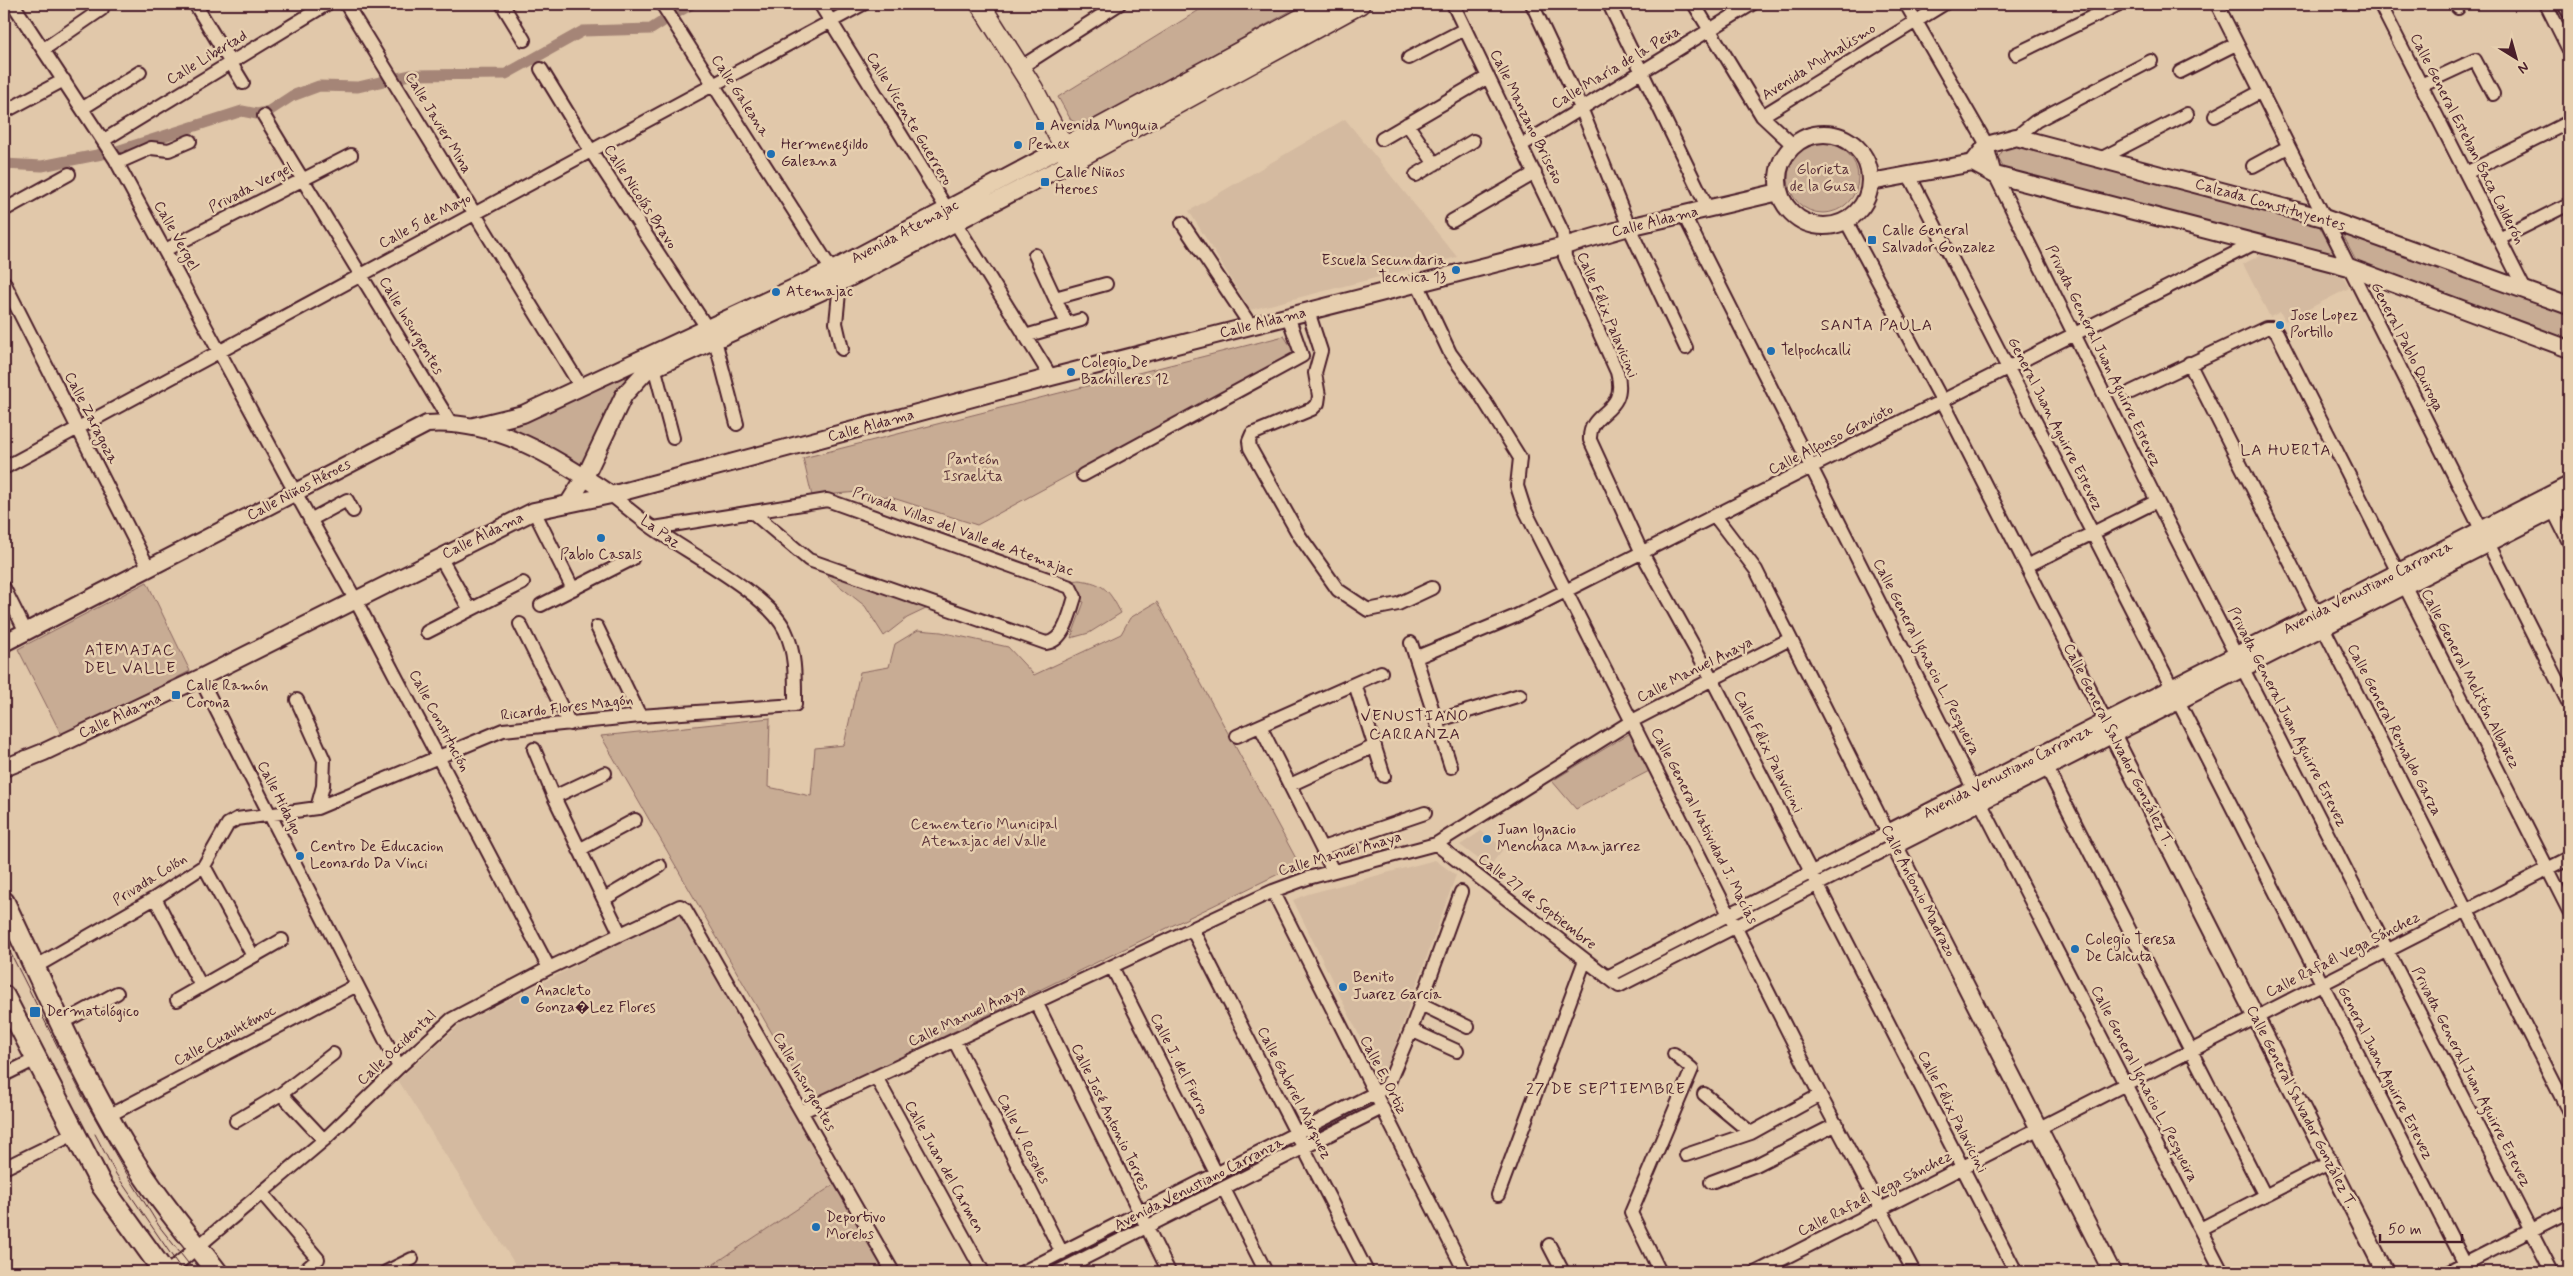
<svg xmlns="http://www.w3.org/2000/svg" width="2573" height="1276" font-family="Mynerve,sans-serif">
<rect width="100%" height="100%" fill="#e1c8aa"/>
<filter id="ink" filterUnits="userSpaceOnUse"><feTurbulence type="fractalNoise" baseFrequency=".02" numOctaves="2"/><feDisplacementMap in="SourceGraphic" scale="10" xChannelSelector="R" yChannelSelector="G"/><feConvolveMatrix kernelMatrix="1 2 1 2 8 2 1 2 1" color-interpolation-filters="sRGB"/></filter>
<g filter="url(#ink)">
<path fill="#d4baa0" d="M 1345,119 L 1457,257 L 1250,310 L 1189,211 Z
M 2263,254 L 2342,273 L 2349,288 L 2285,321 L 2280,312 L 2270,317 L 2243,264 Z
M 1481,831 L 1504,848 L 1489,867 L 1460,845 Z
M 1435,860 L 1456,875 L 1382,1082 L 1293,900 L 1308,894 Z
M 681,912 L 838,1182 L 702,1272 L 520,1272 L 398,1080 L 461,1024 Z"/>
<path fill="#c8ac94" stroke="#896660" d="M 1209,4 L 1303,4 L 1084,127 L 1071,120 L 1058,97 Z
M1788 178a35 35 0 1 1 70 0a35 35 0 1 1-70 0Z
M 2012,144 L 2317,222 L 2336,256 L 2007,174 L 1998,158 L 2003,150 Z
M 2340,229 L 2569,315 L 2569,343 L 2358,264 Z
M 701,332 L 627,381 L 584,468 L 489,425 Z
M 1284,336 L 1295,353 L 977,525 L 893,498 L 858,492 L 812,496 L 803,458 Z
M 830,571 L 928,608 L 907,618 L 884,636 L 865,606 L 828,577 Z
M 1079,580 C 1105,583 1109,591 1121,613 L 1089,633 L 1071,638 L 1084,602 L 1077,600 L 1070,581 Z
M 147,582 L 190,671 L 62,736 L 18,649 Z
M 1157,602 L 1299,864 L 811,1101 L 601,736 L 770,718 L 768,787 L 811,796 L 815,748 L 844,745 L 860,672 L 889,667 L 895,644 L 918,630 L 941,632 L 1008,647 L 1034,675 L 1121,634 L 1130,618 Z
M 1632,732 L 1651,770 L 1576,809 L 1552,781 Z
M 838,1182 L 888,1272 L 702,1272 Z"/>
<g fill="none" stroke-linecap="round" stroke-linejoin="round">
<path stroke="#a58577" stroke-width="11" d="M 678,12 L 692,4
M 4,164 L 42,166 L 117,151 L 242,111 L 257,114 L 269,111 L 292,96 L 319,86 L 358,87 L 410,75 L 506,74 L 583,31 L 651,29 L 662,22"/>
<g stroke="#4a1f2b" stroke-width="16">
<path id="minor" d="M 13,4 L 115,159 L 295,492 L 355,599 L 549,968
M 195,4 L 243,83
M 346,4 L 581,387
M 502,4 L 524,40
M 662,4 L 840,283 L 836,323 L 842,349
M 820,4 L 1051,377
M 1453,4 L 1563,233 L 1565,257 L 1617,372 C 1629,415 1588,409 1590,440 L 1642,553 L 1712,679 L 2016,1272
M 1532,4 L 1581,108 L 1629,227 L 1686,348
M 1609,4 L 1708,209
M 1694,4 L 1762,116 L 1793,145
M 1906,4 L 1987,145 L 1995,175 L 2157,501 L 2552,1272
M 2217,4 L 2569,704
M 2380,4 L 2525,290
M 2455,4 L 2458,8
M 2546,4 L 2569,50
M 2564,4 L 2569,13
M 44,49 L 102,9
M 2016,54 L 2119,4
M 1409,58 L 1465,29
M 1021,67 L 1119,4
M 541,69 L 591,151 L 715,340 L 737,424
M 2180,72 L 2236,44
M 2421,85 L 2475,60 L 2493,94
M 83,108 L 140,72
M 4,112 L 64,80
M 264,116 L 452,425
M 1762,116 L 1944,4
M 2215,116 L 2260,92
M 1407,124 L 1435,164
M 2016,137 L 2036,121 L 2151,61
M 1382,139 L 1488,77
M 104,140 L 327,4
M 1522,145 L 1752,4
M 2100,159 L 2187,114
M 117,163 L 151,148 L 169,150 L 190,141
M 2253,166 L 2288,147
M 2466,173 L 2569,122
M 1416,175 L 1473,141
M 1909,175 L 2172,688
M 4,210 L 69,174
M 1684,215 L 1980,802 L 2222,1272
M 1452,221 L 1535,173
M 1846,221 L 1943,402 L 2106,722
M 1182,223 L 1251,326
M 2499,239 L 2569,204
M 165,250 L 351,155
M 1035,255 L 1067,324
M 4,282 L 149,569
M 1417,283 L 1450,353 L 1480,394 L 1520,458 L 1517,486 L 1524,508 L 1820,1095 L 1914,1272
M 1055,298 L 1106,284
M 1308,311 L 1321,351 L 1315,373 L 1319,396 L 1318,403 L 1312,409 L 1252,434 L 1249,441 L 1250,448 L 1299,535 L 1338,590 L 1368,610 L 1398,604 L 1432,588
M 1025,336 L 1081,320
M 2189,363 L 2569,1112
M 654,366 L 673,438
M 2131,392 L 2266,328 L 2272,328 L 2277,333 L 2569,911
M 4,468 L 863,4
M 1083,475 L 1302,356 L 1288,316
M 2553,510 L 2569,542
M 534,511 L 573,589
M 310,520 L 347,500 L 353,511
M 654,528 L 827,500 L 1070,587 L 1075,597 C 1070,612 1065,641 1046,643 L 809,560 L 752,512
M 440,557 L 470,610
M 2027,566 L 2157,501
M 4,588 L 26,632
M 541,605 L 632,559
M 520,624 L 570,724
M 597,627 L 640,716
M 427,632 L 523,583
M 1411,643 L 1451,767
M 1417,657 L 1516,616 L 2255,243
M 200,678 L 399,1067
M 1355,684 L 1384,776
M 297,700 L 324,760 L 323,786 L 317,808
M 2178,701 L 2469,1272
M 1436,721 L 1520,695
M 1260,726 L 1333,871
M 1237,736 L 1381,672
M 534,749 L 554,797 L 620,933
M 2047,768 L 2265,1196
M 1290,785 L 1375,746
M 554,797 L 605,773
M 1436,844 L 1619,986 L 1895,845
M 1322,848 L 1425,813
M 579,850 L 635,820
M 204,866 L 253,956
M 1273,891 L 1465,1272
M 155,898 L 201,986
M 604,899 L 660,866
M 1192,929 L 1367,1272
M 35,967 L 155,898 L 204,866 L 228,824 L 237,819 L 317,808 L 503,730 L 640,716 L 795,705 C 795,681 796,652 785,630 C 768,594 688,553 653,528 C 639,518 625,506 611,495
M 1112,967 L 1217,1175
M 1607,977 L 1888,833 L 1756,570 L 1715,516
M 177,1000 L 282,940
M 1036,1002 L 1169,1272
M 1421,1004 L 1468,1027
M 62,1023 L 117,993
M 1411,1030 L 1457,1051
M 954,1040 L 1062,1253
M 4,1075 L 36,1059
M 876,1077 L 983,1272
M 281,1094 L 324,1140
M 1704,1094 L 1751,1133
M 803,1111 L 1273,891 L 1308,878 L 1436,844 L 1632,721 L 1790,639
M 108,1116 L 357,985
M 236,1121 L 281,1094 L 333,1054
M 1686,1155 L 1751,1133 L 1820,1095
M 4,1168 L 76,1133
M 1711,1182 L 1756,1165 L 1837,1124
M 1224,1189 L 1266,1272
M 262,1193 L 318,1259 L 303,1272
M 1498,1195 L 1585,960
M 2200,1229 L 2329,1163
M 1549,1245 L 1563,1272
M 168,1272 L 324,1140 L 399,1067 L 452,1019 L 549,968 L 680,906 L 685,909 L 893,1272
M 386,1272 L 412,1259
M 1023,1272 L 1387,1087 L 1411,1030 L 1461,892
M 1057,1272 L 1382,1108
M 1660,1272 L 1631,1213 L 1692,1069 L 1674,1054
M 1757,1272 L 2569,858
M 2449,1272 L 2569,1211"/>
</g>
<g stroke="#4a1f2b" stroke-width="20">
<path id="tertiary" d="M1778 180a46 46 0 1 1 92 0a46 46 0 1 1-92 0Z
M 1973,163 L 1987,145 L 2016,137 L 2324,218 L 2569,306
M 1871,182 L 1973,163 L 1995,175 L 2349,267 L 2569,349
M 474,426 L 523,414 L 832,270 L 1064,147
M 568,504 L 585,477 L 624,395 L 645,372 L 838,284 L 1069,163
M 4,643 L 427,424 C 496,419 557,458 611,495
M 2108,726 L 2385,1272
M 4,768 L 44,752 L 200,678 L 534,511 L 611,495 L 1051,377 L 1564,246 L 1629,227 L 1779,192
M 1895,845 L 2569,502
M 2112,1272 L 1888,833 L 2569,485"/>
</g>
<g stroke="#4a1f2b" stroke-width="22">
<path id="secondary" d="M 980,4 L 1033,88 L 1064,147 L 1069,163 L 1360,4
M 1064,147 L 1328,4"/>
</g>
<g stroke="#4a1f2b" stroke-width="24">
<path id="primary" d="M 4,902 C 44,985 81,1075 129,1153 C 155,1196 187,1233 217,1272
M 4,996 L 102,1186 L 164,1272"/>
</g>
<use href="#minor" stroke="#e7cfaf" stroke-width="12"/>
<use href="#tertiary" stroke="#e7cfaf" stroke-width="16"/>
<use href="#secondary" stroke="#e7cfaf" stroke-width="19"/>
<use href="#primary" stroke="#e7cfaf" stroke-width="20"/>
<path stroke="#4a1f2b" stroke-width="1" d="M 4,940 L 83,1097 L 122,1166 L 159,1226 L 195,1272
M 95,1134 L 116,1174 L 183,1272"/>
</g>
</g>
<g fill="#1f6fb2" stroke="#e7cfaf" stroke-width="2">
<rect x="1035" y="121" width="10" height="10" rx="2.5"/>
<circle cx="1018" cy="145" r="5"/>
<circle cx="771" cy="154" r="5"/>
<rect x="1040" y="177" width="10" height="10" rx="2.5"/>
<rect x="1867" y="235" width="10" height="10" rx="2.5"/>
<circle cx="1456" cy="270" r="5"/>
<circle cx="776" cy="292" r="5"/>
<circle cx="2280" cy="325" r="5"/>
<circle cx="1771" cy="351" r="5"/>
<circle cx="1071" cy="372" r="5"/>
<circle cx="601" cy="538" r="5"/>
<rect x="171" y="690" width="10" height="10" rx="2.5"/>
<circle cx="1487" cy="839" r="5"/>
<circle cx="300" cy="856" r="5"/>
<circle cx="2075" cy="949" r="5"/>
<circle cx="1343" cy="987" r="5"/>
<circle cx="525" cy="1000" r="5"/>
<rect x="29" y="1006" width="12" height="12" rx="2.5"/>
<circle cx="816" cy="1227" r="5"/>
</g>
<g text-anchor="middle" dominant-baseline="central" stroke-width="5" stroke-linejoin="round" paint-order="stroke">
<g font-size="15" fill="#4a1f2b" stroke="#e7cfaf">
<text transform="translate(207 58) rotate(-31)">Calle Libertad</text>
<text transform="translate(1819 62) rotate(-32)">Avenida Mutualismo</text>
<text transform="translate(1616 68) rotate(-31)">Calle María de la Peña</text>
<text transform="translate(740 96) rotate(57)">Calle Galeana</text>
<text transform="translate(1526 117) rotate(64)">Calle Manzano Briseño</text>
<text transform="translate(909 119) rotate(59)">Calle Vicente Guerrero</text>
<text transform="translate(438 123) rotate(59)">Calle Javier Mina</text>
<text transform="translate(2467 139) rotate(63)">Calle General Esteban Baca Calderón</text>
<text transform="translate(251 188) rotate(-27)">Privada Vergel</text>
<text transform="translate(640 197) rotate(57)">Calle Nicolás Bravo</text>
<text transform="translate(2270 205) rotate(16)">Calzada Constituyentes</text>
<text transform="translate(425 221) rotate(-28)">Calle 5 de Mayo</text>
<text transform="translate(1655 222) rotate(-14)">Calle Aldama</text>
<text transform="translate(905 232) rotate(-28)">Avenida Atemajac</text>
<text transform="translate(176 236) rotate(61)">Calle Vergel</text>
<text transform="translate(1607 315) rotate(67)">Calle Félix Palavicini</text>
<text transform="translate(1263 323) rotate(-14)">Calle Aldama</text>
<text transform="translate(411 326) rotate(59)">Calle Insurgentes</text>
<text transform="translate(2407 347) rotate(63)">General Pablo Quiroga</text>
<text transform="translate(2103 356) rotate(64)">Privada General Juan Aguirre Estevez</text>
<text transform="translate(91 418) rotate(63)">Calle Zaragoza</text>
<text transform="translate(2055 424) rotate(63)">General Juan Aguirre Estevez</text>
<text transform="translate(871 426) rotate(-15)">Calle Aldama</text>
<text transform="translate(1831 440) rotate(-27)">Calle Alfonso Gravioto</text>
<text transform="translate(299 490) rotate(-28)">Calle Niños Héroes</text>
<text transform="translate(660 532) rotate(35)">La Paz</text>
<text transform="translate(963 532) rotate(20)">Privada Villas del Valle de Atemajac</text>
<text transform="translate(483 536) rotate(-26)">Calle Aldama</text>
<text transform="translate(2368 588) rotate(-27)">Avenida Venustiano Carranza</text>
<text transform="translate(1926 657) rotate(63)">Calle General Ignacio L. Pesqueira</text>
<text transform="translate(1695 670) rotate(-27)">Calle Manuel Anaya</text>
<text transform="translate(2470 679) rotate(63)">Calle General Melitón Albañez</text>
<text transform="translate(567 708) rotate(-7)">Ricardo Flores Magón</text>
<text transform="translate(120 716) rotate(-25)">Calle Aldama</text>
<text transform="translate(2287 717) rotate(63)">Privada General Juan Aguirre Estevez</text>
<text transform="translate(439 721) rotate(62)">Calle Constitución</text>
<text transform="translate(2394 730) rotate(63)">Calle General Reynaldo Garza</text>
<text transform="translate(2118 745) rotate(63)">Calle General Salvador González T.</text>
<text transform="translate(1768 752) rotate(63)">Calle Félix Palavicini</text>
<text transform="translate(2008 772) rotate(-27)">Avenida Venustiano Carranza</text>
<text transform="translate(279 798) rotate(63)">Calle Hidalgo</text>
<text transform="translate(1704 826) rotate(63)">Calle General Natividad J. Macías</text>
<text transform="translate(1340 854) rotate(-16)">Calle Manuel Anaya</text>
<text transform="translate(150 880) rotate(-32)">Privada Colón</text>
<text transform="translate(1918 891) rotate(63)">Calle Antonio Madrazo</text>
<text transform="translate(1537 902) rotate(38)">Calle 27 de Septiembre</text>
<text transform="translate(2343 955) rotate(-27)">Calle Rafaél Vega Sánchez</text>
<text transform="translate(967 1016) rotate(-25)">Calle Manuel Anaya</text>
<text transform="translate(225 1036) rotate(-28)">Calle Cuauhtémoc</text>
<text transform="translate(397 1048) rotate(-43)">Calle Occidental</text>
<text transform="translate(1179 1064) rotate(63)">Calle J. del Fierro</text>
<text transform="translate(2385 1073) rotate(63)">General Juan Aguirre Estevez</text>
<text transform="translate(1383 1075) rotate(63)">Calle E. Ortiz</text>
<text transform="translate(2471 1077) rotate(63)">Privada General Juan Aguirre Estevez</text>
<text transform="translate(804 1082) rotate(60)">Calle Insurgentes</text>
<text transform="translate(2144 1084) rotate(63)">Calle General Ignacio L. Pesqueira</text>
<text transform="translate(1294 1093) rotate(63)">Calle Gabriel Márquez</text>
<text transform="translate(2301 1107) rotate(63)">Calle General Salvador González T.</text>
<text transform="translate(1952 1112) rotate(63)">Calle Félix Palavicini</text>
<text transform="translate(1110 1117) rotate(64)">Calle José Antonio Torres</text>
<text transform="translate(1023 1139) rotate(63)">Calle V. Rosales</text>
<text transform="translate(944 1167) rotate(61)">Calle Juan del Carmen</text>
<text transform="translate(1199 1184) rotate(-27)">Avenida Venustiano Carranza</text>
<text transform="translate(1875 1194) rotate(-27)">Calle Rafaél Vega Sánchez</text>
</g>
<g font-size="15" fill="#4a1f2b" stroke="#e7cfaf" text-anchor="start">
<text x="1050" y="126">Avenida Munguia</text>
<text x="781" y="145">Hermenegildo<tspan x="781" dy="17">Galeana</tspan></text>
<text x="1028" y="145">Pemex</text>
<text x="1055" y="173">Calle Niños<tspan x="1055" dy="17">Heroes</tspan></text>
<text x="1882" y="231">Calle General<tspan x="1882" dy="17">Salvador Gonzalez</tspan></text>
<text x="1446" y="261" text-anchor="end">Escuela Secundaria<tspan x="1446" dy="17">Tecnica 13</tspan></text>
<text x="786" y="292">Atemajac</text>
<text x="2290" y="316">Jose Lopez<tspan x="2290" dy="17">Portillo</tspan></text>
<text x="1781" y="351">Telpochcalli</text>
<text x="1081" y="363">Colegio De<tspan x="1081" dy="17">Bachilleres 12</tspan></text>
<text x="601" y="555" text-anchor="middle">Pablo Casals</text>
<text x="186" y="686">Calle Ramón<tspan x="186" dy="17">Corona</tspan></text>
<text x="1497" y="830">Juan Ignacio<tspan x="1497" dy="17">Menchaca Manjarrez</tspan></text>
<text x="310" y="847">Centro De Educacion<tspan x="310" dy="17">Leonardo Da Vinci</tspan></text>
<text x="2085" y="940">Colegio Teresa<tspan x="2085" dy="17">De Calcuta</tspan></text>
<text x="1353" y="978">Benito<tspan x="1353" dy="17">Juarez Garcia</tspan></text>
<text x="535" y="991">Anacleto<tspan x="535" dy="17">Gonza�Lez Flores</tspan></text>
<text x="46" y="1012">Dermatológico</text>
<text x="826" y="1218">Deportivo<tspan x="826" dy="17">Morelos</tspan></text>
</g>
<g font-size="15" fill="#5d343b" stroke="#e7cfaf">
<text x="1823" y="170">Glorieta<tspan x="1823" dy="17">de la Gusa</tspan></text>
<text x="973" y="460">Panteón<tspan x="973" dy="17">Israelita</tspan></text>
<text x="984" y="825">Cementerio Municipal<tspan x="984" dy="17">Atemajac del Valle</tspan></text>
</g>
<g font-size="16" letter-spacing="1" fill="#4a1f2b" stroke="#e7cfaf">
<text x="1877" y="325">SANTA PAULA</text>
<text x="2286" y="450">LA HUERTA</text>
<text x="130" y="650">ATEMAJAC<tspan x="130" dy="18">DEL VALLE</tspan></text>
<text x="1415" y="716">VENUSTIANO<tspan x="1415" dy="18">CARRANZA</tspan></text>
<text x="1606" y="1089">27 DE SEPTIEMBRE</text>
</g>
</g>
<rect width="2573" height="1276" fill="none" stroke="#e7cfaf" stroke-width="20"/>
<rect x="10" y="10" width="2553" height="1256" fill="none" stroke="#4a1f2b" stroke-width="2" filter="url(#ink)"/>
<g transform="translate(2516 58) rotate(143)" stroke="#e7cfaf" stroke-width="4" paint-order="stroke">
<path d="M0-4L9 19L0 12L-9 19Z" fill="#4a1f2b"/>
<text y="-8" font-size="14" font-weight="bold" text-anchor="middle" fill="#4a1f2b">N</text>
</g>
<path d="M2380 1234v8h82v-8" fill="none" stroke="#4a1f2b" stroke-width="2.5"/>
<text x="2388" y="1234" font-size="15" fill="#4a1f2b" stroke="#e7cfaf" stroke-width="4" paint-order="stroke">50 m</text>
</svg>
